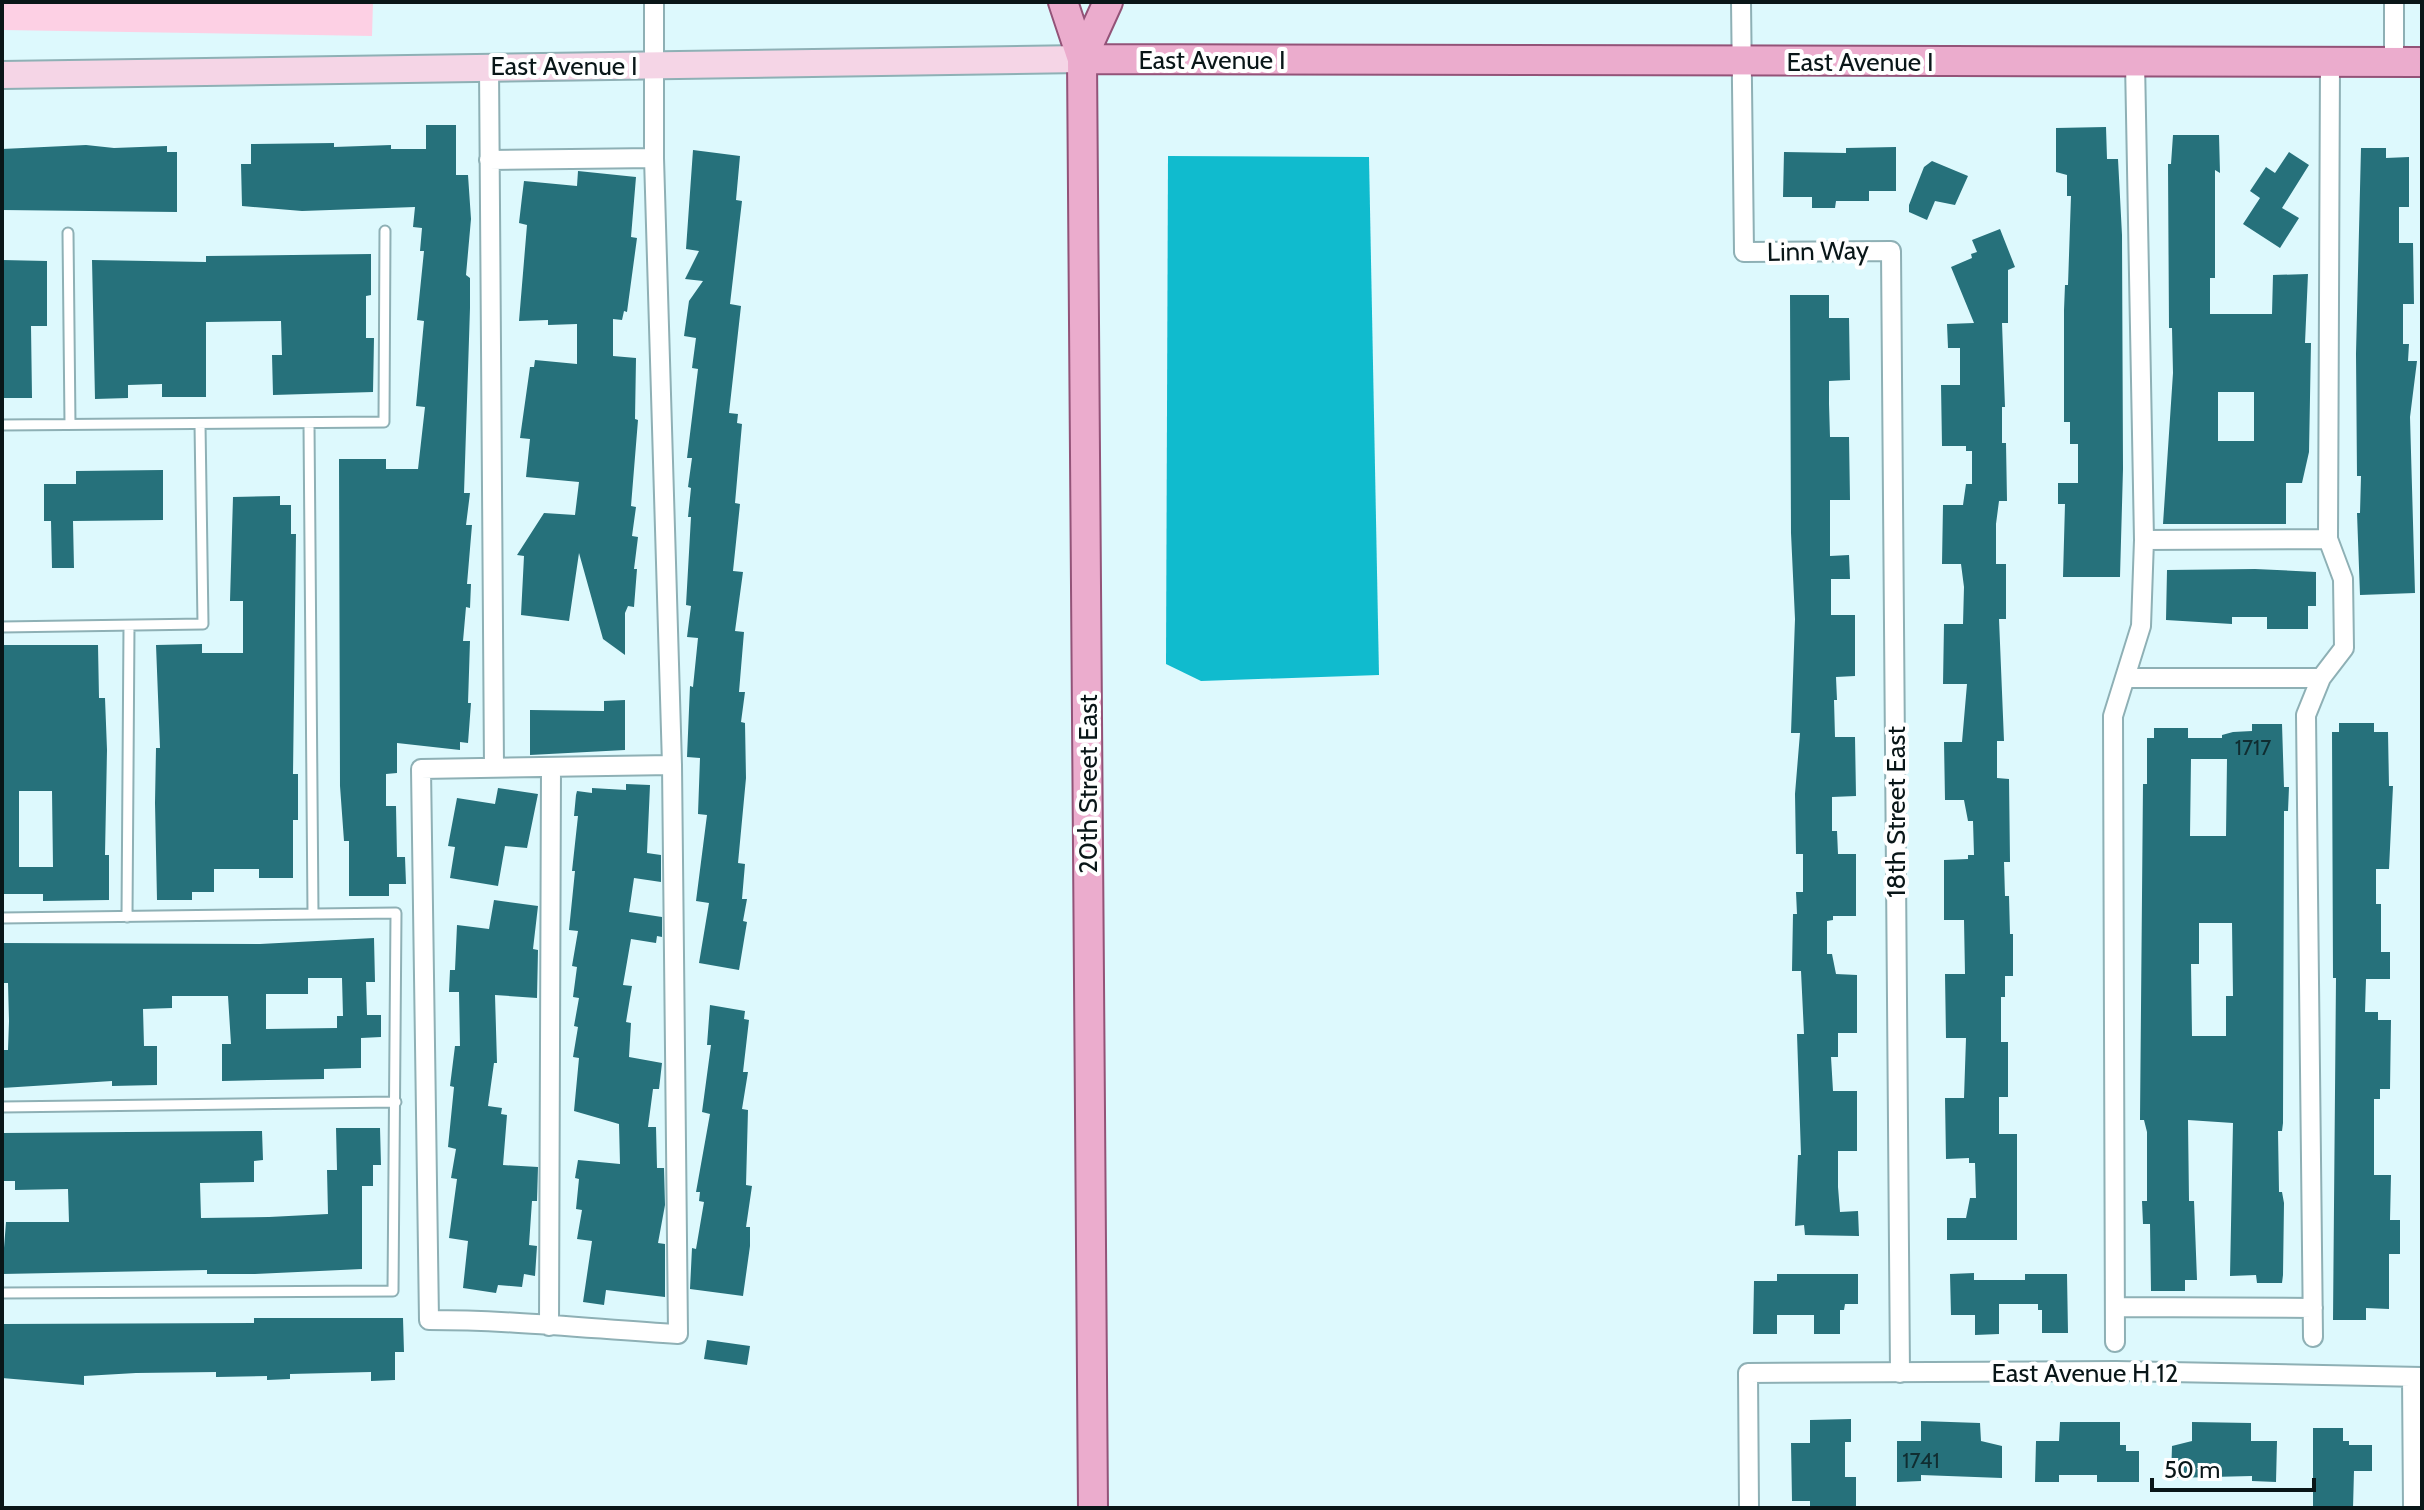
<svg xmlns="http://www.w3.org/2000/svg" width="2424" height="1510" font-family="Cabin,sans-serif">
<rect width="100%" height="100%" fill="#ddf9fd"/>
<path fill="#fdd0e4" d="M 2,2 L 373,2 L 372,36 L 2,30 Z"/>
<path fill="#10bbce" d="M 1168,156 L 1369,157 L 1379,675 L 1201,681 L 1166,664 Z"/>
<path fill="#26717b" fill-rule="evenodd" d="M 426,125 L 456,125 L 456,175 L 468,175 L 471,219 L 466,275 L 470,278 L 470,308 L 464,493 L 470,493 L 466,525 L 472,525 L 467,584 L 471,584 L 470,608 L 466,607 L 463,641 L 470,641 L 468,703 L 471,703 L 468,743 L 460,742 L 460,750 L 397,743 L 397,773 L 386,774 L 386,806 L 396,806 L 397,857 L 405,857 L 406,884 L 389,884 L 389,896 L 349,896 L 349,841 L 344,841 L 340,786 L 339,459 L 386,459 L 386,469 L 418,469 L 425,407 L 416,406 L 424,321 L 417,320 L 424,251 L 420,251 L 422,228 L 413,227 L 415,207 L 302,211 L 242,206 L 241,164 L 251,164 L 251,144 L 334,143 L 334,147 L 391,145 L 391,149 L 426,149 Z
M 2106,127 L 2107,159 L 2118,159 L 2122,235 L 2123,469 L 2120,577 L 2063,577 L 2065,504 L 2058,504 L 2058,483 L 2078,483 L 2078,444 L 2070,444 L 2070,422 L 2064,422 L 2064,310 L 2065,285 L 2068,285 L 2071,196 L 2067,196 L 2067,175 L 2056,172 L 2056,128 Z
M 2173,135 L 2219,135 L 2220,173 L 2215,170 L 2215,278 L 2210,278 L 2210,314 L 2272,314 L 2273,275 L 2308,274 L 2305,343 L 2311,343 L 2309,452 L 2302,483 L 2286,483 L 2286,524 L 2163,524 L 2173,373 L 2172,328 L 2169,328 L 2168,164 L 2171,164 ZM 2218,392 L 2254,392 L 2254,441 L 2218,441 Z
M 86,145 L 114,148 L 167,146 L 167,152 L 177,152 L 177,212 L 2,210 L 2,149 Z
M 1896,147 L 1896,191 L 1869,191 L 1869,201 L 1836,201 L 1835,208 L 1812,208 L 1812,197 L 1783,197 L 1784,152 L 1846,153 L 1846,148 Z
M 2361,148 L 2386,148 L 2386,158 L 2409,157 L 2409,207 L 2399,207 L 2399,243 L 2413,243 L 2414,304 L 2403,304 L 2403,344 L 2409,344 L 2408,361 L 2417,361 L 2410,417 L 2415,593 L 2360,595 L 2357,513 L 2360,513 L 2361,476 L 2357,476 L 2356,354 Z
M 693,150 L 740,156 L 736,200 L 742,201 L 730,304 L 741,306 L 729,413 L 738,414 L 737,423 L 742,424 L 735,503 L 740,504 L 733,571 L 743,572 L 735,631 L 744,632 L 739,692 L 745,692 L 741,722 L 745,723 L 746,778 L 738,863 L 745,864 L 742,899 L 747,899 L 743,921 L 747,922 L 739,970 L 699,963 L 709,903 L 696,901 L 707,815 L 698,814 L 700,758 L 687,757 L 690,686 L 693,687 L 698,638 L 687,637 L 691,606 L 686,605 L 691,517 L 688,517 L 691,488 L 688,487 L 692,458 L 687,458 L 698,369 L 692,368 L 696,338 L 684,336 L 689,301 L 703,281 L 685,279 L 699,251 L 686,249 Z
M 2289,152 L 2309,165 L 2282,208 L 2299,218 L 2280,248 L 2243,224 L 2260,198 L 2250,191 L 2266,167 L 2275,173 Z
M 1932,161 L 1968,176 L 1955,205 L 1935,201 L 1927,220 L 1909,212 L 1909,205 L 1924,167 Z
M 578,171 L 636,177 L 631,237 L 637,238 L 627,312 L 624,311 L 622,320 L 613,319 L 613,356 L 636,358 L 635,419 L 638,420 L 631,506 L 636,507 L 632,536 L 638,537 L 634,569 L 637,569 L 634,607 L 628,606 L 625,613 L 625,655 L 603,639 L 579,553 L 569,621 L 521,615 L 524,556 L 517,555 L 544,513 L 575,515 L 579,482 L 526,477 L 530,439 L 520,438 L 530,367 L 534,367 L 535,360 L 577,364 L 577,324 L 548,325 L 548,320 L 519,321 L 527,225 L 519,223 L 522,197 L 524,181 L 577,186 Z
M 2000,229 L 2015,267 L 2008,270 L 2008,323 L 2002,323 L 2005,407 L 2002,407 L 2002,443 L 2006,443 L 2007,501 L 1999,501 L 1996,524 L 1996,564 L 2006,564 L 2006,619 L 1999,619 L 2004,741 L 1997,741 L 1997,778 L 2009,779 L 2010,862 L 2004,862 L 2005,896 L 2009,896 L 2010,934 L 2013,934 L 2013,976 L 2005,976 L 2005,997 L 2001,997 L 2001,1042 L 2008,1042 L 2008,1097 L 1999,1097 L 1999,1134 L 2017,1134 L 2017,1240 L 1947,1240 L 1947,1218 L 1966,1218 L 1970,1198 L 1976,1198 L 1975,1163 L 1969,1163 L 1969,1158 L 1946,1159 L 1945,1098 L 1964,1098 L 1966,1038 L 1946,1038 L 1945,974 L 1965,974 L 1964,920 L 1944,920 L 1944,860 L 1968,859 L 1968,855 L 1974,855 L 1973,821 L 1968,821 L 1964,800 L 1945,800 L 1944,742 L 1962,742 L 1967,684 L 1943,684 L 1944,624 L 1963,624 L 1964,587 L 1961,564 L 1942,564 L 1943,505 L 1963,505 L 1966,484 L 1972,484 L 1972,451 L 1966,451 L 1966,446 L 1942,446 L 1941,385 L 1960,385 L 1960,348 L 1948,348 L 1947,324 L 1974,323 L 1951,267 L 1972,258 L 1971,254 L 1977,252 L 1972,240 Z
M 371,254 L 371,295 L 366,296 L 366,338 L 374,338 L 373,392 L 273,395 L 272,355 L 282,355 L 281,321 L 206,322 L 206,397 L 162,397 L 162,384 L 128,385 L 128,398 L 95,399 L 92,260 L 206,262 L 206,256 Z
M 2,260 L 47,261 L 47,326 L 31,326 L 32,398 L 2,398 Z
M 1790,295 L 1829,295 L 1829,318 L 1849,318 L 1850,380 L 1829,381 L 1829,404 L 1830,437 L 1849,437 L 1850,500 L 1830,500 L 1830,556 L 1849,555 L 1850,579 L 1831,579 L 1831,615 L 1855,615 L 1855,676 L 1836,677 L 1837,700 L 1834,700 L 1835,737 L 1855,737 L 1856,796 L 1832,797 L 1832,831 L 1837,831 L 1838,854 L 1856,854 L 1856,916 L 1833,916 L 1833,920 L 1827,921 L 1827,954 L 1832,954 L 1836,974 L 1857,975 L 1857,1033 L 1838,1033 L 1838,1057 L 1831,1057 L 1833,1091 L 1857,1091 L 1857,1151 L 1838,1151 L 1838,1187 L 1840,1212 L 1858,1211 L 1859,1236 L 1805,1235 L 1804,1225 L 1795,1226 L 1798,1155 L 1801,1155 L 1797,1034 L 1804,1034 L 1801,971 L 1792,971 L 1793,914 L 1797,914 L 1796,892 L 1803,892 L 1803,854 L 1796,854 L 1795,794 L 1800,733 L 1791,733 L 1795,619 L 1791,533 Z
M 163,470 L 163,520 L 73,521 L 74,568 L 52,568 L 51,521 L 44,521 L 44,484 L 76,484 L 76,471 Z
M 280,496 L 280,505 L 291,505 L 291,534 L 296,534 L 293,774 L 298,774 L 298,820 L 293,820 L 293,878 L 259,878 L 259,869 L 214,869 L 214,892 L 192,892 L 192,900 L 157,900 L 155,803 L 156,748 L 160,748 L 156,645 L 202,644 L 202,653 L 243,653 L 243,601 L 230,601 L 233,497 Z
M 2255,569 L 2316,572 L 2316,606 L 2308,606 L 2308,629 L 2267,629 L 2267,617 L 2232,617 L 2232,624 L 2166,620 L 2167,570 Z
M 2,645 L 98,645 L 99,698 L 105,698 L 107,750 L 105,855 L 109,855 L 109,900 L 43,901 L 43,894 L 2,894 ZM 19,791 L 52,791 L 53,867 L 19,867 Z
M 625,700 L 625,750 L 530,755 L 530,710 L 604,711 L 604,701 Z
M 2339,723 L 2374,723 L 2374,732 L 2388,732 L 2389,786 L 2393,786 L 2389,869 L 2376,869 L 2376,904 L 2381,904 L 2381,952 L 2390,952 L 2390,979 L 2366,979 L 2365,1012 L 2378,1012 L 2378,1020 L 2391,1020 L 2390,1089 L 2380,1089 L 2380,1099 L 2374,1099 L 2374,1175 L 2391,1175 L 2390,1220 L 2400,1220 L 2400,1254 L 2389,1254 L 2389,1309 L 2366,1308 L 2366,1320 L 2333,1320 L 2336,978 L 2333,978 L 2332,732 L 2339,732 Z
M 2252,724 L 2282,724 L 2284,787 L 2289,787 L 2288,811 L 2284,811 L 2283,1123 L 2282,1131 L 2278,1131 L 2279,1192 L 2282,1192 L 2284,1203 L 2283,1275 L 2282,1283 L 2257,1283 L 2256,1275 L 2230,1276 L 2233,1123 L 2188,1120 L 2189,1201 L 2194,1201 L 2197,1280 L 2185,1280 L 2185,1291 L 2151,1291 L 2150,1224 L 2143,1224 L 2142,1201 L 2147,1201 L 2147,1132 L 2144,1120 L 2140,1120 L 2143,784 L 2147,784 L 2147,738 L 2154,738 L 2154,728 L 2188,728 L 2188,738 L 2222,738 L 2222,735 L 2233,732 L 2252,731 ZM 2191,759 L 2227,759 L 2226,836 L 2190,836 ZM 2199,923 L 2232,923 L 2233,996 L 2226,996 L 2226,1036 L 2192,1036 L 2191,964 L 2199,964 Z
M 626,784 L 650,785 L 647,853 L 661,855 L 661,882 L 634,878 L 629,912 L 662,917 L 662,937 L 657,936 L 656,943 L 631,939 L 623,985 L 632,986 L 626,1022 L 631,1023 L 629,1057 L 662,1063 L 659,1089 L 653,1089 L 648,1127 L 656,1127 L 657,1168 L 664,1168 L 665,1205 L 658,1243 L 665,1244 L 665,1297 L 606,1290 L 604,1305 L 583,1302 L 592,1241 L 577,1239 L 582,1210 L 576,1209 L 579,1179 L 575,1178 L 578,1160 L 620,1164 L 619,1124 L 574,1111 L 579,1058 L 573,1057 L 578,1027 L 574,1026 L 579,998 L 573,997 L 577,967 L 572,966 L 578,931 L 569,930 L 575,871 L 572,871 L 578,816 L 574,816 L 576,795 L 577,791 L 592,793 L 592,788 L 626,790 Z
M 498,788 L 538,794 L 527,848 L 505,846 L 498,886 L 450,878 L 455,847 L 448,846 L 457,798 L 495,804 Z
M 494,900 L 538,906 L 533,949 L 538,950 L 537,998 L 495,995 L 497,1063 L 494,1063 L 488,1106 L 502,1108 L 501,1114 L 507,1115 L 503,1165 L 538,1167 L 537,1201 L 532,1201 L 529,1245 L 537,1246 L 535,1276 L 524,1274 L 522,1287 L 498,1285 L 496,1293 L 463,1288 L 468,1241 L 449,1238 L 457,1179 L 451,1178 L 456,1149 L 448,1147 L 454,1087 L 450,1086 L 455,1046 L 460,1046 L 459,992 L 449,992 L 450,970 L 455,970 L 457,925 L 489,929 Z
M 374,938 L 375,982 L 366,982 L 367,1015 L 381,1015 L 381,1037 L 361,1038 L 361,1068 L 324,1069 L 324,1079 L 222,1081 L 222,1044 L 231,1044 L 228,996 L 172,996 L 172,1008 L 143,1009 L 144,1046 L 157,1046 L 157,1085 L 112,1086 L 112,1081 L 2,1088 L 2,1050 L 8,1050 L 9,1021 L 8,983 L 2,983 L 2,943 L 260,944 ZM 308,978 L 342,978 L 343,1016 L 337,1016 L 337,1028 L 266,1029 L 266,994 L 308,994 Z
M 710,1005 L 745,1011 L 744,1019 L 749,1020 L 743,1072 L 748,1072 L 742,1109 L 748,1110 L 746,1185 L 752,1186 L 746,1227 L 750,1227 L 750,1246 L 743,1296 L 690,1289 L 692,1248 L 696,1249 L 704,1202 L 699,1201 L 700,1192 L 696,1192 L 710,1114 L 702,1112 L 711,1045 L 707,1045 Z
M 336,1128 L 380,1128 L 381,1165 L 373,1165 L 373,1186 L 362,1186 L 362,1269 L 255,1274 L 207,1274 L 207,1270 L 2,1274 L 6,1222 L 69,1222 L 68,1189 L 15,1190 L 15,1181 L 3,1181 L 2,1133 L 262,1131 L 263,1160 L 254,1161 L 254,1182 L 200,1183 L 201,1218 L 269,1217 L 328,1214 L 327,1170 L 337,1170 Z
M 1974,1273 L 1974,1280 L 2025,1280 L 2025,1274 L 2067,1274 L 2068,1333 L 2042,1333 L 2042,1310 L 2038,1310 L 2038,1304 L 1999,1304 L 1999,1334 L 1975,1335 L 1975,1315 L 1951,1315 L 1950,1274 Z
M 1777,1274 L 1858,1274 L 1858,1304 L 1845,1304 L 1844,1310 L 1840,1310 L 1840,1334 L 1814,1334 L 1814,1315 L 1777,1315 L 1777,1334 L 1753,1334 L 1754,1281 L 1777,1281 Z
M 254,1318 L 403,1318 L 404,1352 L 395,1352 L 395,1380 L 371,1381 L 371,1372 L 290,1374 L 290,1379 L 267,1380 L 267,1376 L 216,1377 L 216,1372 L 136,1373 L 84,1376 L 84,1385 L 2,1378 L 2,1324 L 254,1323 Z
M 707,1340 L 750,1346 L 747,1365 L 704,1359 Z
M 1851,1419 L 1851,1442 L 1845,1442 L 1845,1477 L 1856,1477 L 1856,1508 L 1810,1508 L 1810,1501 L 1792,1501 L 1791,1443 L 1810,1443 L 1810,1420 Z
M 1921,1421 L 1980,1423 L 1981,1441 L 2002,1446 L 2002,1478 L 1921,1475 L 1921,1481 L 1897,1482 L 1897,1441 L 1921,1441 Z
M 2060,1422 L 2120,1422 L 2120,1445 L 2126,1445 L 2126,1451 L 2139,1451 L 2139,1482 L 2097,1482 L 2097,1475 L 2059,1475 L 2059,1482 L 2035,1482 L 2036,1441 L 2059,1441 Z
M 2192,1422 L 2251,1423 L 2251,1441 L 2277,1441 L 2276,1482 L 2252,1481 L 2252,1476 L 2171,1478 L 2172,1446 L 2192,1441 Z
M 2313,1428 L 2343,1428 L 2343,1441 L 2349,1441 L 2349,1445 L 2372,1445 L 2372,1471 L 2354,1471 L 2353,1508 L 2313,1508 Z"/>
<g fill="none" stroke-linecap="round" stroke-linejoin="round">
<g stroke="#8eb0b5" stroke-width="13">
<path id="service" d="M 68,233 L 70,424
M 309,424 L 313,914
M 2,425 L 384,422 L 385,231
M 2,627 L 203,624 L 200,424
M 127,917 L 129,626
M 2,918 L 396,913 L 393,1291 L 2,1293
M 2,1107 L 396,1102"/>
</g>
<g stroke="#8eb0b5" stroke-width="22">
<path id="minor" d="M 654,2 L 654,158 L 672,765 L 678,1334 C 595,1329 512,1320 429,1320 L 421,769 L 672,765
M 1741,2 L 1744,252 L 1891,251 L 1900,1373
M 2394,2 L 2394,62
M 489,66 L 494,767
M 489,160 L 654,158
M 2144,540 L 2328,539
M 2126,678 L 2321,678 L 2344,648 L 2343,579 L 2328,539 L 2330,61
M 2115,1307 L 2313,1308
M 549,1326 L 551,767
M 2313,1337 L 2306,715 L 2321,678
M 2115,1342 L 2113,716 L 2141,626 L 2144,540 L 2135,62
M 2412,1377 L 2413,1508
M 1749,1508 L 1748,1373 L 2116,1371 L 2422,1377"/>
</g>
<g stroke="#8eb0b5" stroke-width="30">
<path id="secondary" d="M 2,75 L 1082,59"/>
</g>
<g stroke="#935378" stroke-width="32">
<path id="primary" d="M 1063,2 L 1082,59 L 1093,1508
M 1082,59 L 2422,62
M 1082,59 L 1108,2"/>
</g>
<use href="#service" stroke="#fff" stroke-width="9"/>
<use href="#minor" stroke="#fff" stroke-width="18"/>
<use href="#secondary" stroke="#f5d5e6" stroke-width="26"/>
<use href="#primary" stroke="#ebaccd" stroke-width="28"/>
</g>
<g text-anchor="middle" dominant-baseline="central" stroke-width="8" stroke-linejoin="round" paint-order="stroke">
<g font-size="22" fill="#102d31">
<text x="2253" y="747">1717</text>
<text x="1921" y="1460">1741</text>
</g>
<g font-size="26" fill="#091618" stroke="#fff">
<text x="1212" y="60">East Avenue I</text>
<text x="1860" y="62">East Avenue I</text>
<text x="564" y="66">East Avenue I</text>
<text transform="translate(1818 251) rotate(-1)">Linn Way</text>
<text transform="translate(1088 784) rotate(-90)">20th Street East</text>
<text transform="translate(1896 812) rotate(-90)">18th Street East</text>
<text x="2085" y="1373">East Avenue H 12</text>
</g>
</g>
<rect width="2424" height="1510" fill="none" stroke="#091618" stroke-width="8"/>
<path d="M2152 1478v12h162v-12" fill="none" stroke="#091618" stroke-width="4"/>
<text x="2164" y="1478" font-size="24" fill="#091618" stroke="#ffffff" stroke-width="6" paint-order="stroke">50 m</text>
</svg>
